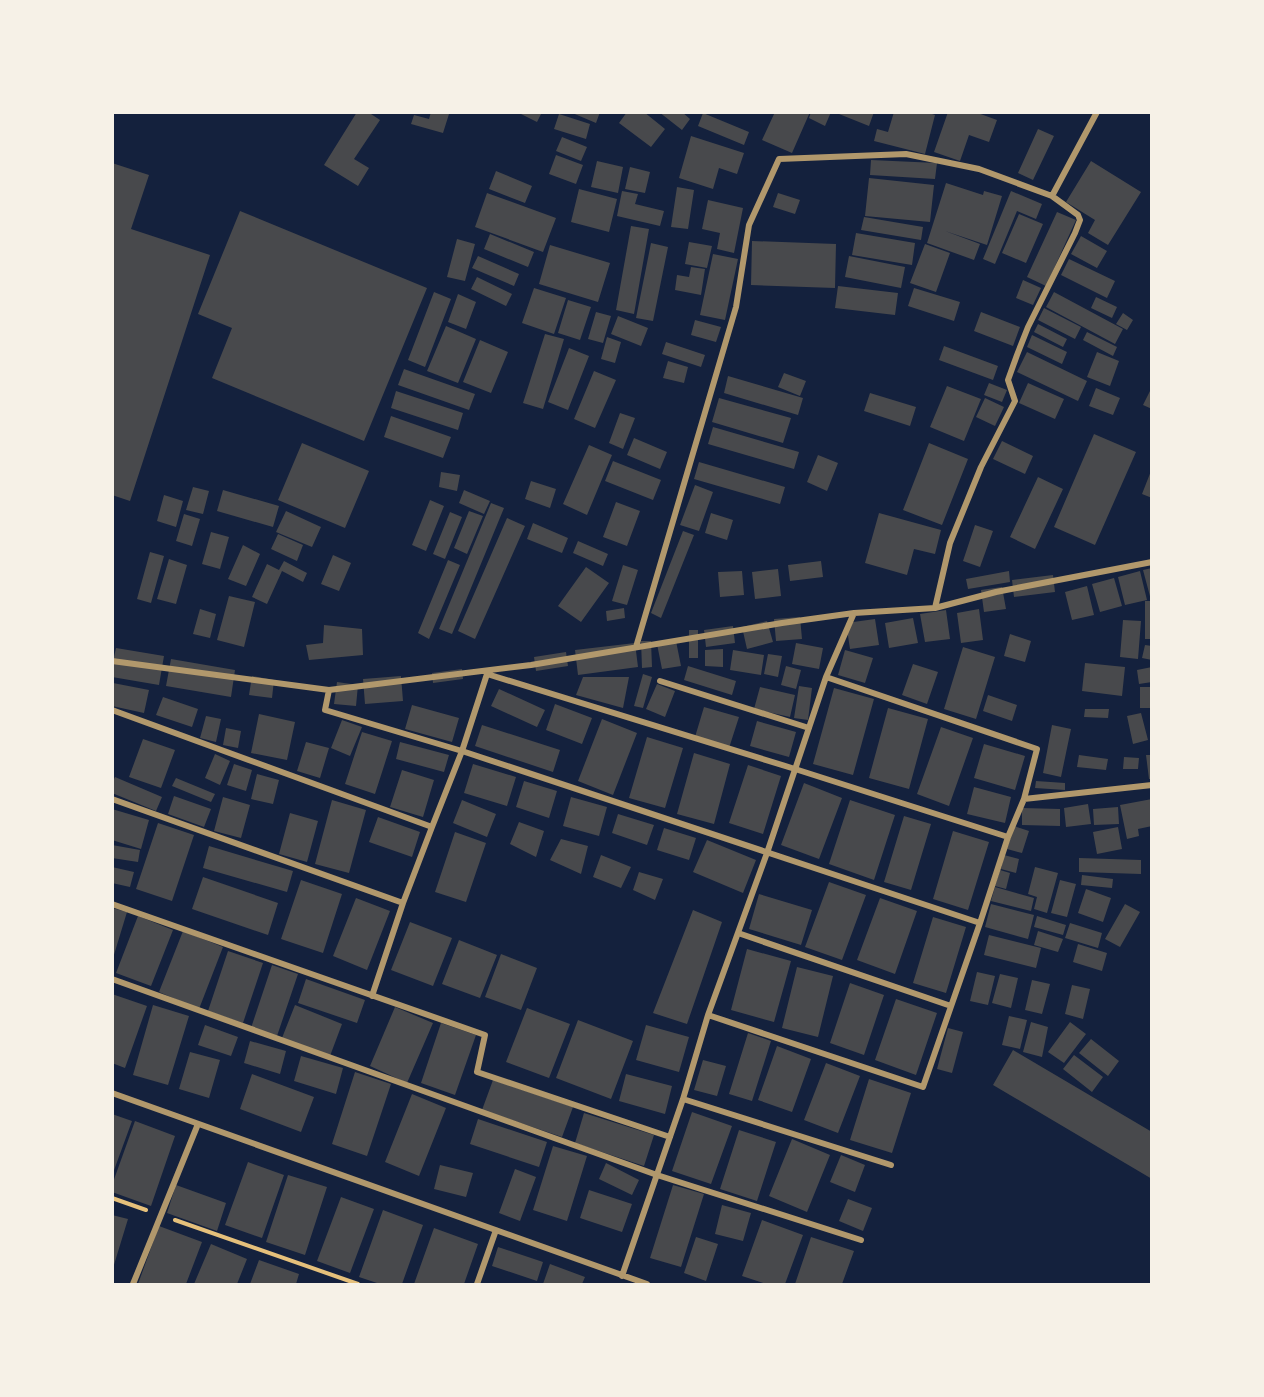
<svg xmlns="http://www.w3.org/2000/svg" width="1264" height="1397" font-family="'Crimson Pro',serif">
<rect width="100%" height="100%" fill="#14213d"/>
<path fill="#48494c" d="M 357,112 L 368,112 L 380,120 L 354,159 L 369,168 L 358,186 L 324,165 Z
M 431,112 L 449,114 L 443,133 L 411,124 L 414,115 L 429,119 Z
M 517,112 L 542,112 L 537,122 Z
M 570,112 L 600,112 L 596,123 Z
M 627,112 L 644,112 L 665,129 L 651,147 L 619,123 Z
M 659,112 L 682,112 L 690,119 L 682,130 Z
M 775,112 L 810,112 L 792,153 L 762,140 Z
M 811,112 L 831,112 L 825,126 L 809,118 Z
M 840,112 L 874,112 L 869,126 L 839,114 Z
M 894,112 L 926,112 L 935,115 L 925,154 L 874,141 L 877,129 L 888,132 Z
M 948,112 L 975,112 L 997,120 L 989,142 L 969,135 L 960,161 L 934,152 Z
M 703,113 L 749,132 L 744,145 L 698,126 Z
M 559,114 L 590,124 L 586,139 L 554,129 Z
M 1038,129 L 1054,136 L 1033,180 L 1018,173 Z
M 691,136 L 744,153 L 737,174 L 719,168 L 713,189 L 679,178 Z
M 562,137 L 587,147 L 581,161 L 556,151 Z
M 556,155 L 583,165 L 576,184 L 549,174 Z
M 871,160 L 937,163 L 935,179 L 870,175 Z
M 597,161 L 623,167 L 618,193 L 591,187 Z
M 1091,161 L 1141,192 L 1108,245 L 1088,233 L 1095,220 L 1066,202 Z
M 112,163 L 149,175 L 131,229 L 210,255 L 130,501 L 112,495 Z
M 630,167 L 650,172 L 645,193 L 625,189 Z
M 496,171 L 532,186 L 525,203 L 489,189 Z
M 869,178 L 934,185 L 930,222 L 865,216 Z
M 946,183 L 983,195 L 984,191 L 1002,196 L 987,245 L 945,231 L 980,244 L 974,260 L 927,243 Z
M 677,187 L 694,190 L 688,229 L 671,227 Z
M 579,189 L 617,199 L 609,232 L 571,222 Z
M 622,191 L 638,194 L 635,204 L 664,211 L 660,226 L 617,216 Z
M 1011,191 L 1042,204 L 1036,219 L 1017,211 L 995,264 L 983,259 Z
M 487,193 L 556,218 L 543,252 L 475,227 Z
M 778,193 L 800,200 L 795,214 L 773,207 Z
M 708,200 L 743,208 L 734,253 L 717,249 L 720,233 L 702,229 Z
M 240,211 L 427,288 L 364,441 L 212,378 L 232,328 L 198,314 Z
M 1057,212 L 1076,220 L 1046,286 L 1027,277 Z
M 1019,214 L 1043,224 L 1026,263 L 1002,253 Z
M 864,217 L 923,227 L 921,240 L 861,230 Z
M 631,226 L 649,229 L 634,314 L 616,310 Z
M 856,233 L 915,243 L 912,265 L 852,255 Z
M 490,234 L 534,252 L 528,267 L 484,249 Z
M 1081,236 L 1107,251 L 1097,268 L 1071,254 Z
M 457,239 L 475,244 L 465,281 L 447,277 Z
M 752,241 L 836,244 L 835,288 L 751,285 Z
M 689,242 L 712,246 L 707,268 L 685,264 Z
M 651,243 L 668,247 L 653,321 L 636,318 Z
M 925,244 L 950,253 L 936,292 L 910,283 Z
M 550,245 L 610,263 L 598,302 L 539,284 Z
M 713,254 L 738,259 L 725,320 L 700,315 Z
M 478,256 L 519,274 L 514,286 L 472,268 Z
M 849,256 L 905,267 L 901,288 L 845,277 Z
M 1069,259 L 1115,281 L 1107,298 L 1061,275 Z
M 691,267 L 705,269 L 701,295 L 675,290 L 677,275 L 689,277 Z
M 477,277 L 512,294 L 506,306 L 471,289 Z
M 1023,280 L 1041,288 L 1033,305 L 1016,298 Z
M 838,286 L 898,293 L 895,315 L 835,308 Z
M 534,288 L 566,298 L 554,334 L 522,323 Z
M 914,288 L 960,302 L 954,321 L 908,306 Z
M 434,292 L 451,299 L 425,367 L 408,360 Z
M 1054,292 L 1123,329 L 1115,344 L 1046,307 Z
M 458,294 L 476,302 L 466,329 L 448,322 Z
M 1096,297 L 1117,307 L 1112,318 L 1091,308 Z
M 568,300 L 591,307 L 580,340 L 558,333 Z
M 1044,308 L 1081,327 L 1075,339 L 1038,320 Z
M 596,312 L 611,316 L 603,343 L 588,339 Z
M 981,312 L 1020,327 L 1013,346 L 974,331 Z
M 1123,313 L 1133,320 L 1127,330 L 1116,324 Z
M 618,316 L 648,328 L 641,346 L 611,334 Z
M 695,320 L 721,327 L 716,342 L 691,335 Z
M 1038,324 L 1067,339 L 1063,347 L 1034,332 Z
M 446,326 L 476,339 L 458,383 L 427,371 Z
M 1087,332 L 1117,347 L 1113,356 L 1083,340 Z
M 545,334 L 564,339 L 543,409 L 523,403 Z
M 1032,335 L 1067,352 L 1062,364 L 1027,347 Z
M 607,337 L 621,342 L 615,363 L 601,359 Z
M 480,340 L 508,352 L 491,393 L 463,382 Z
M 666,342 L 705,355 L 701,367 L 662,354 Z
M 944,346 L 998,366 L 993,380 L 939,360 Z
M 569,348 L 589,356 L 568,410 L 548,402 Z
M 1027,352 L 1087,381 L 1078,401 L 1017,372 Z
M 1097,352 L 1119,361 L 1110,386 L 1087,377 Z
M 668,361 L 688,367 L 684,383 L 663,378 Z
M 404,369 L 475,394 L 469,410 L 398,385 Z
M 594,371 L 616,380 L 595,428 L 574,419 Z
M 784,373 L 806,381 L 800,396 L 778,387 Z
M 728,376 L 803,398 L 798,415 L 724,393 Z
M 989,383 L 1007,390 L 1002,402 L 984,395 Z
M 1028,383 L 1064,399 L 1055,419 L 1019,403 Z
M 947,386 L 981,399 L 964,441 L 930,427 Z
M 1152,387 L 1152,409 L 1143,405 Z
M 1096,388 L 1120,398 L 1113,415 L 1089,406 Z
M 396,391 L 463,413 L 458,430 L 391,408 Z
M 870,393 L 916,407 L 910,426 L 864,411 Z
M 719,398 L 791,418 L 783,443 L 712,422 Z
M 985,398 L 1004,407 L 995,426 L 976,417 Z
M 620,413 L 635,418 L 623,449 L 609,443 Z
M 391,416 L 451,437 L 443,458 L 384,437 Z
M 713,427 L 799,452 L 794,469 L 708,444 Z
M 1094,434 L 1136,452 L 1095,545 L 1054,527 Z
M 634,438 L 667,452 L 660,469 L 627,455 Z
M 1002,441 L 1033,456 L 1025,474 L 993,459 Z
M 302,443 L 369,471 L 345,528 L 278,500 Z
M 929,443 L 968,459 L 942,525 L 903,510 Z
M 589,445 L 612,455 L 587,515 L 563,504 Z
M 818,455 L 838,463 L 827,491 L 807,482 Z
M 613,461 L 661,480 L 653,500 L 605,481 Z
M 699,462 L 785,487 L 780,504 L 694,479 Z
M 1151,471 L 1152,471 L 1152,498 L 1142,494 Z
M 441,472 L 460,475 L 457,491 L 439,487 Z
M 1038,477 L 1063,489 L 1035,549 L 1010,537 Z
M 531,481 L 556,489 L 550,508 L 525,499 Z
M 695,485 L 713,492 L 699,531 L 680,525 Z
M 193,487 L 209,491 L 203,514 L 186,510 Z
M 223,490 L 279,506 L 273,527 L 217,511 Z
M 464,490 L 490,501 L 484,514 L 459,503 Z
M 164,495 L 183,501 L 176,527 L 157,521 Z
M 430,500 L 444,506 L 426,551 L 412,545 Z
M 616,502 L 640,511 L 627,546 L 603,537 Z
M 491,503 L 504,508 L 452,634 L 439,629 Z
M 286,511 L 321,527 L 312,547 L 276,532 Z
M 469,511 L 483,516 L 467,554 L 454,548 Z
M 450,512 L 462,517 L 445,559 L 433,554 Z
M 711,513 L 733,520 L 727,540 L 705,533 Z
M 879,513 L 941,530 L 935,554 L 914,549 L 907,575 L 865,563 Z
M 184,514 L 200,519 L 192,546 L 176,541 Z
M 507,518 L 525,526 L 475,639 L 458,631 Z
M 533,523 L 568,538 L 562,553 L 527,539 Z
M 975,525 L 993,531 L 980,567 L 963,561 Z
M 683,531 L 694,535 L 661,618 L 651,613 Z
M 211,532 L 229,537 L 220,569 L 202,564 Z
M 278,534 L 303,545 L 297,561 L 271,549 Z
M 578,541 L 608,554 L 603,566 L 573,553 Z
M 243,545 L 260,554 L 246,586 L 228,579 Z
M 150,552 L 164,556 L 151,603 L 137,599 Z
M 333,555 L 351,563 L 339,591 L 321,584 Z
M 169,559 L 187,565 L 176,604 L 157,599 Z
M 448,560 L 460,565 L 429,639 L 418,633 Z
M 284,561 L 307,573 L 303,582 L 282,571 L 267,604 L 252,597 L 267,564 L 279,570 Z
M 821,561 L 823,577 L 790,581 L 788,565 Z
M 623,565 L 638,570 L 627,605 L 612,601 Z
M 586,567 L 609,583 L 581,622 L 558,606 Z
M 1152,568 L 1152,600 L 1151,600 L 1143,570 Z
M 778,569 L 781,596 L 755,599 L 752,572 Z
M 742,571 L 744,595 L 720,597 L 718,572 Z
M 1009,571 L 1010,582 L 968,589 L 966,579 Z
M 1140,571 L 1147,600 L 1125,605 L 1118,577 Z
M 1053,575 L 1055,592 L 1014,597 L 1012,580 Z
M 1114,578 L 1122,606 L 1100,612 L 1092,584 Z
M 1087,586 L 1094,615 L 1072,620 L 1065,592 Z
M 1002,587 L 1006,609 L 984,612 L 981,590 Z
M 229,596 L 255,602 L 244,647 L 217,640 Z
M 1145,601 L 1152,601 L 1152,639 L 1145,639 Z
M 624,608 L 625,618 L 607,621 L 606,611 Z
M 200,609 L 216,614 L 210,638 L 193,634 Z
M 979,609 L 983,640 L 961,643 L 957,613 Z
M 946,610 L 950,639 L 925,642 L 920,614 Z
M 800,617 L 802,639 L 776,641 L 774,619 Z
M 913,618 L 918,643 L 889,648 L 885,623 Z
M 875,619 L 879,645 L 850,649 L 846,623 Z
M 1123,620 L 1141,621 L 1138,659 L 1120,657 Z
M 767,621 L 773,642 L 747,649 L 742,627 Z
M 324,625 L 362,629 L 363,655 L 309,660 L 306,645 L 323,643 Z
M 733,626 L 735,643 L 706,647 L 704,630 Z
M 689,630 L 698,630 L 698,658 L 689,658 Z
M 1010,634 L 1031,641 L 1025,662 L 1004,656 Z
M 641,641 L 651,641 L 652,667 L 642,668 Z
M 676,641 L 681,666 L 662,669 L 657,644 Z
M 635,643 L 638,667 L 578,675 L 575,650 Z
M 796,643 L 823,648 L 819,669 L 792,664 Z
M 1145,645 L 1152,646 L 1152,660 L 1142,658 Z
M 963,647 L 995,657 L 976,719 L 944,709 Z
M 116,648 L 164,656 L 159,685 L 112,677 L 112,666 Z
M 723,649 L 723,667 L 705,666 L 705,650 Z
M 733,650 L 764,655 L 761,675 L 730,670 Z
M 845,650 L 873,658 L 865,683 L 838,675 Z
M 566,652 L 568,666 L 536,671 L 534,657 Z
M 768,654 L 782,656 L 778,677 L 764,674 Z
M 171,659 L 235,670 L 231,697 L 166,686 Z
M 1085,663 L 1125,667 L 1122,696 L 1082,691 Z
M 913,664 L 938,672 L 927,704 L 902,695 Z
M 688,666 L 736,681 L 732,695 L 684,680 Z
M 786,666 L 801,670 L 796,689 L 781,685 Z
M 1152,667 L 1152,682 L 1139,684 L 1137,670 Z
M 462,669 L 463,679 L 433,683 L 432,673 Z
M 643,674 L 652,677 L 643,708 L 634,706 Z
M 252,676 L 274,680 L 272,698 L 249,695 Z
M 401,676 L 403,701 L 365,704 L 363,679 Z
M 583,677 L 629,677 L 623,708 L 576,695 Z
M 337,682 L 358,685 L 356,706 L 334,704 Z
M 113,683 L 149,690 L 144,713 L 112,706 Z
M 657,684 L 675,691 L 665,717 L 646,709 Z
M 799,686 L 812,688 L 808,720 L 794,718 Z
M 760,687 L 795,695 L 790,717 L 754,709 Z
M 1140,687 L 1152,687 L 1152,708 L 1140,708 Z
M 834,688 L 874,699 L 853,775 L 813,764 Z
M 499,689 L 545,710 L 537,727 L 491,706 Z
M 988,695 L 1017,705 L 1012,721 L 983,711 Z
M 163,697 L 198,709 L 192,727 L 156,715 Z
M 555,704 L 592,718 L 582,744 L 546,730 Z
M 412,705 L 459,718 L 452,742 L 405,729 Z
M 704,707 L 739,717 L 729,748 L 695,737 Z
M 888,708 L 928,719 L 909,789 L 869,778 Z
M 1085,709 L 1109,709 L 1108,718 L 1084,717 Z
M 1141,713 L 1148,740 L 1133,744 L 1127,716 Z
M 259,714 L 295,722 L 287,760 L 251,753 Z
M 206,716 L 221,719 L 216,742 L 200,738 Z
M 602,719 L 637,733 L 613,795 L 578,781 Z
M 342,720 L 362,727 L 350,756 L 331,748 Z
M 757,721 L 796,732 L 789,757 L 750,746 Z
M 482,725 L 560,750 L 553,772 L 475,746 Z
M 1052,725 L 1071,729 L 1061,777 L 1043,773 Z
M 941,727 L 973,738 L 949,806 L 917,794 Z
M 226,728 L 241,731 L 238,748 L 223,745 Z
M 362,732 L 392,741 L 375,794 L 345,784 Z
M 647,737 L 683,748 L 665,808 L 629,798 Z
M 143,739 L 175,750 L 161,788 L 129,777 Z
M 306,742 L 329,748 L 320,778 L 297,771 Z
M 400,742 L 449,755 L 444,772 L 396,759 Z
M 984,744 L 1025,756 L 1015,790 L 974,778 Z
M 694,753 L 730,764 L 714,824 L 677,814 Z
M 215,754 L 230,761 L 220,785 L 205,778 Z
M 1079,755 L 1108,759 L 1106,770 L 1077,767 Z
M 1146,755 L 1152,755 L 1152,779 L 1149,779 Z
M 1124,757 L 1139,758 L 1138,769 L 1123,769 Z
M 234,764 L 252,770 L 246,791 L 227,785 Z
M 473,764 L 516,777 L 507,806 L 464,793 Z
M 748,765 L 781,776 L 763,834 L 729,823 Z
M 402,770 L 434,780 L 423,817 L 390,807 Z
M 257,774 L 279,780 L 273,804 L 251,799 Z
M 115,777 L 162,797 L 156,811 L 112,793 L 112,783 Z
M 176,778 L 215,794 L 211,802 L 172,786 Z
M 524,781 L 557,791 L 549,818 L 516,807 Z
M 1036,781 L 1065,783 L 1065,790 L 1035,788 Z
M 804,783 L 842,798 L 819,859 L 781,845 Z
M 974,787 L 1011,797 L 1005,823 L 967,814 Z
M 174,796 L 211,809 L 204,827 L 168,814 Z
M 223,797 L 250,805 L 241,838 L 214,831 Z
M 571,797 L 607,807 L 599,836 L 563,826 Z
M 1152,799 L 1152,826 L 1138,829 L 1139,836 L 1127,839 L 1120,805 Z
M 332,800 L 366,810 L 349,873 L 315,864 Z
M 462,800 L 496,814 L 487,837 L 453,823 Z
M 850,800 L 895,815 L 874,880 L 829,864 Z
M 1088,804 L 1091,824 L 1066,827 L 1064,808 Z
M 1118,807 L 1119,824 L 1094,825 L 1093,809 Z
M 1022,808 L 1060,809 L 1060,826 L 1022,825 Z
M 112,809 L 149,820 L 141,849 L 112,840 Z
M 290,813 L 318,821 L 307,862 L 279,854 Z
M 618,814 L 654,825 L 647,845 L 612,833 Z
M 904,816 L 931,824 L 911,890 L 884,882 Z
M 378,817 L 420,832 L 412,857 L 369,842 Z
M 519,822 L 544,831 L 536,857 L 510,844 Z
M 158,823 L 194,835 L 172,901 L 136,889 Z
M 1014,826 L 1029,831 L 1022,853 L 1007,849 Z
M 1118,827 L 1122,849 L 1097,854 L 1093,832 Z
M 664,828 L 696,838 L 689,860 L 657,850 Z
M 953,831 L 989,842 L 968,910 L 933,899 Z
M 455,832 L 486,843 L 466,902 L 435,892 Z
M 561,839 L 588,846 L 581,874 L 550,860 Z
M 707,840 L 756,860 L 743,893 L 693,872 Z
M 112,845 L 140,850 L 138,862 L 112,858 Z
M 209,846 L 293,871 L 287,892 L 203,868 Z
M 601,855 L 631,867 L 621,888 L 593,877 Z
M 1004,855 L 1019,859 L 1016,873 L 1001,869 Z
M 1079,858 L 1141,860 L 1141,874 L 1079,872 Z
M 112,867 L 134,872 L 130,887 L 112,883 Z
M 1035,867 L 1058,873 L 1047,913 L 1034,909 L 1037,897 L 1028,894 Z
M 1000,870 L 1010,873 L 1006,889 L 995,886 Z
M 639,872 L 663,879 L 655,900 L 633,890 Z
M 1082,875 L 1113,879 L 1112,888 L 1081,885 Z
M 203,877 L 278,903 L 268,935 L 192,909 Z
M 301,880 L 342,894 L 323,953 L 281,939 Z
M 1060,880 L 1076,884 L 1067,917 L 1051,913 Z
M 829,882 L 866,895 L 842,960 L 805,947 Z
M 995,887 L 1034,898 L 1031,911 L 991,901 Z
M 1086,889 L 1111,898 L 1103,922 L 1078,913 Z
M 759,894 L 812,910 L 801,945 L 749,929 Z
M 356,898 L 390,911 L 367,970 L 333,956 Z
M 880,898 L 917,911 L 895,974 L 857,960 Z
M 991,904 L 1034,915 L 1028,939 L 985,927 Z
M 1125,904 L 1140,912 L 1120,947 L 1105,939 Z
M 112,908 L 127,912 L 113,958 L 112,957 Z
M 693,910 L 722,922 L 687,1024 L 653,1013 Z
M 138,916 L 173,930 L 151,986 L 116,973 Z
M 1037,916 L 1066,925 L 1063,935 L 1034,927 Z
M 933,917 L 966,927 L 946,993 L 913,983 Z
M 410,922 L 452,938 L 433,986 L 391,970 Z
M 1070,923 L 1102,933 L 1098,948 L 1065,938 Z
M 183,931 L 223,947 L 199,1009 L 159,992 Z
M 1038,931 L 1063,939 L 1058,952 L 1034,945 Z
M 989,935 L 1041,948 L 1036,968 L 984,955 Z
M 459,940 L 497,955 L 480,998 L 442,984 Z
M 1078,944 L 1107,953 L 1102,971 L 1073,962 Z
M 747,949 L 791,961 L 774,1022 L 731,1010 Z
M 228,951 L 263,963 L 243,1023 L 208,1011 Z
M 501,954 L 537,968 L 521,1010 L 485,997 Z
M 272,965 L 298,974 L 277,1036 L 251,1028 Z
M 797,967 L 833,976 L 818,1037 L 782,1028 Z
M 977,972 L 995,976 L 988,1005 L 970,1001 Z
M 1000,974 L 1018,978 L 1011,1008 L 992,1003 Z
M 306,979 L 365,1000 L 357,1023 L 298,1003 Z
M 1032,980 L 1050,984 L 1042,1014 L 1025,1010 Z
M 850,983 L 884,995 L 864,1055 L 830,1043 Z
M 1072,985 L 1090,989 L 1083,1019 L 1065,1014 Z
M 112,994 L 147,1006 L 125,1068 L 112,1063 Z
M 896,999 L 937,1013 L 916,1075 L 875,1060 Z
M 153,1005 L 189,1016 L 168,1085 L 133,1075 Z
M 295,1005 L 342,1024 L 330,1056 L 282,1038 Z
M 395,1007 L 433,1023 L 407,1083 L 370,1066 Z
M 527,1008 L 570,1024 L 549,1078 L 506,1062 Z
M 1009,1016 L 1027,1020 L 1020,1049 L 1002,1045 Z
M 578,1020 L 633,1041 L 611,1099 L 556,1078 Z
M 1031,1022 L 1048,1027 L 1042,1057 L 1023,1052 Z
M 1070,1022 L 1086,1034 L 1064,1063 L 1048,1052 Z
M 441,1023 L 476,1035 L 455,1095 L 421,1083 Z
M 205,1025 L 238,1037 L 231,1056 L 198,1045 Z
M 646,1025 L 689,1037 L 679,1072 L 636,1060 Z
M 948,1028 L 963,1032 L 952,1073 L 937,1069 Z
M 748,1033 L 771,1041 L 752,1101 L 729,1094 Z
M 1091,1039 L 1119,1061 L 1108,1076 L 1079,1053 Z
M 250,1041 L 286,1051 L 280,1074 L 244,1063 Z
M 777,1046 L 811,1059 L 792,1112 L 758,1100 Z
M 1013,1050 L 1152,1132 L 1152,1179 L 993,1085 Z
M 190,1052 L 220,1060 L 209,1098 L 179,1089 Z
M 1074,1055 L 1103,1077 L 1092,1092 L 1063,1069 Z
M 301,1056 L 343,1068 L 336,1094 L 294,1081 Z
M 703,1060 L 726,1066 L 717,1096 L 694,1090 Z
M 826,1063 L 860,1076 L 838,1133 L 804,1120 Z
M 355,1072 L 391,1084 L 367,1156 L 332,1144 Z
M 252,1074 L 314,1097 L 301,1132 L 240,1109 Z
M 626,1074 L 672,1086 L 665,1114 L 619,1101 Z
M 869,1079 L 911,1093 L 892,1153 L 850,1140 Z
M 493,1080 L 573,1107 L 562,1137 L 482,1110 Z
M 412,1094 L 446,1108 L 419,1176 L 385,1162 Z
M 692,1112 L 732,1126 L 711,1184 L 672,1171 Z
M 584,1113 L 654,1135 L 644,1166 L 575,1143 Z
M 112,1114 L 132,1121 L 113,1173 L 112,1173 Z
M 478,1119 L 547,1142 L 539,1167 L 470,1144 Z
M 135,1121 L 175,1136 L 151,1206 L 112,1192 L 112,1185 Z
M 739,1130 L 776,1142 L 757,1201 L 720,1189 Z
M 792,1139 L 830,1155 L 807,1212 L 769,1196 Z
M 553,1146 L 587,1156 L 567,1221 L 533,1210 Z
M 841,1155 L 865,1165 L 855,1192 L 830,1182 Z
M 248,1162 L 284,1175 L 262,1238 L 225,1225 Z
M 606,1163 L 639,1180 L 632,1195 L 599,1179 Z
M 440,1165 L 473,1173 L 466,1197 L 434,1189 Z
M 515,1169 L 536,1177 L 520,1221 L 499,1213 Z
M 288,1175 L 327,1187 L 305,1255 L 266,1242 Z
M 176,1185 L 226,1203 L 217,1231 L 167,1213 Z
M 673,1185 L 704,1194 L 681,1267 L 650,1258 Z
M 589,1190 L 632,1204 L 622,1232 L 580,1218 Z
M 341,1197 L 374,1209 L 350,1273 L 317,1261 Z
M 848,1199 L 872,1208 L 863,1231 L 839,1221 Z
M 722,1205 L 751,1213 L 743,1241 L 715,1234 Z
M 383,1210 L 423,1225 L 402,1284 L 380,1284 L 359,1277 Z
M 112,1215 L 128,1219 L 113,1268 L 112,1268 Z
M 762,1220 L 803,1235 L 785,1284 L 766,1284 L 742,1276 Z
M 159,1226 L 202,1242 L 186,1284 L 138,1284 Z
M 434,1228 L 478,1244 L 464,1284 L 414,1284 Z
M 696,1237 L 718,1244 L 706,1281 L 684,1273 Z
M 811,1237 L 854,1251 L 842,1284 L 795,1284 Z
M 211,1244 L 247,1259 L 237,1284 L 194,1284 Z
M 498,1247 L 543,1262 L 537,1281 L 492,1266 Z
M 259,1260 L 299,1274 L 296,1284 L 250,1284 Z
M 550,1264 L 585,1277 L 582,1284 L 543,1284 Z"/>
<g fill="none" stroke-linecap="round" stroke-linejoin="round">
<path stroke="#e5c07b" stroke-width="4" d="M 112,1198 L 146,1210
M 175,1220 L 358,1284"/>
<path stroke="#b1986c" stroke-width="6" d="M 1052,196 L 1097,112
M 854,613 L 826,677 L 767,853 L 708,1015 L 923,1087 L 980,923 L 1008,837 L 1024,799 L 1152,785
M 636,647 L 736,307 L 749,225 L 779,159 L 906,154 L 979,169 L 1052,196 L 1078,215 L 1080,220 L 1075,233 L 1028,327 L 1017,355 L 1008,380 L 1015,401 L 981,467 L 950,543 L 935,608
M 112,661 L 329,690 L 531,665 L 782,623 L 854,613 L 935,608 L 996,592 L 1152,562
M 487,674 L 795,769 L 1008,837
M 826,677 L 1037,749 L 1024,799
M 660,681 L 809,728
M 329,690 L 325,710 L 462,751 L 487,674 L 488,673
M 112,710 L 432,827 L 403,903
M 112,799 L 403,903 L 372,996
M 432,827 L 462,751 L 980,923
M 112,904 L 485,1035 L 477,1072 L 670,1137
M 738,933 L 951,1006
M 112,979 L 657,1175 L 861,1240
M 112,1093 L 647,1284
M 683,1099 L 891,1165
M 622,1276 L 683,1099 L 708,1015
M 133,1284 L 198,1124
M 477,1284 L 496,1230"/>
</g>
<rect width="1264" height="1397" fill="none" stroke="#f6f1e7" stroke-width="228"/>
</svg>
